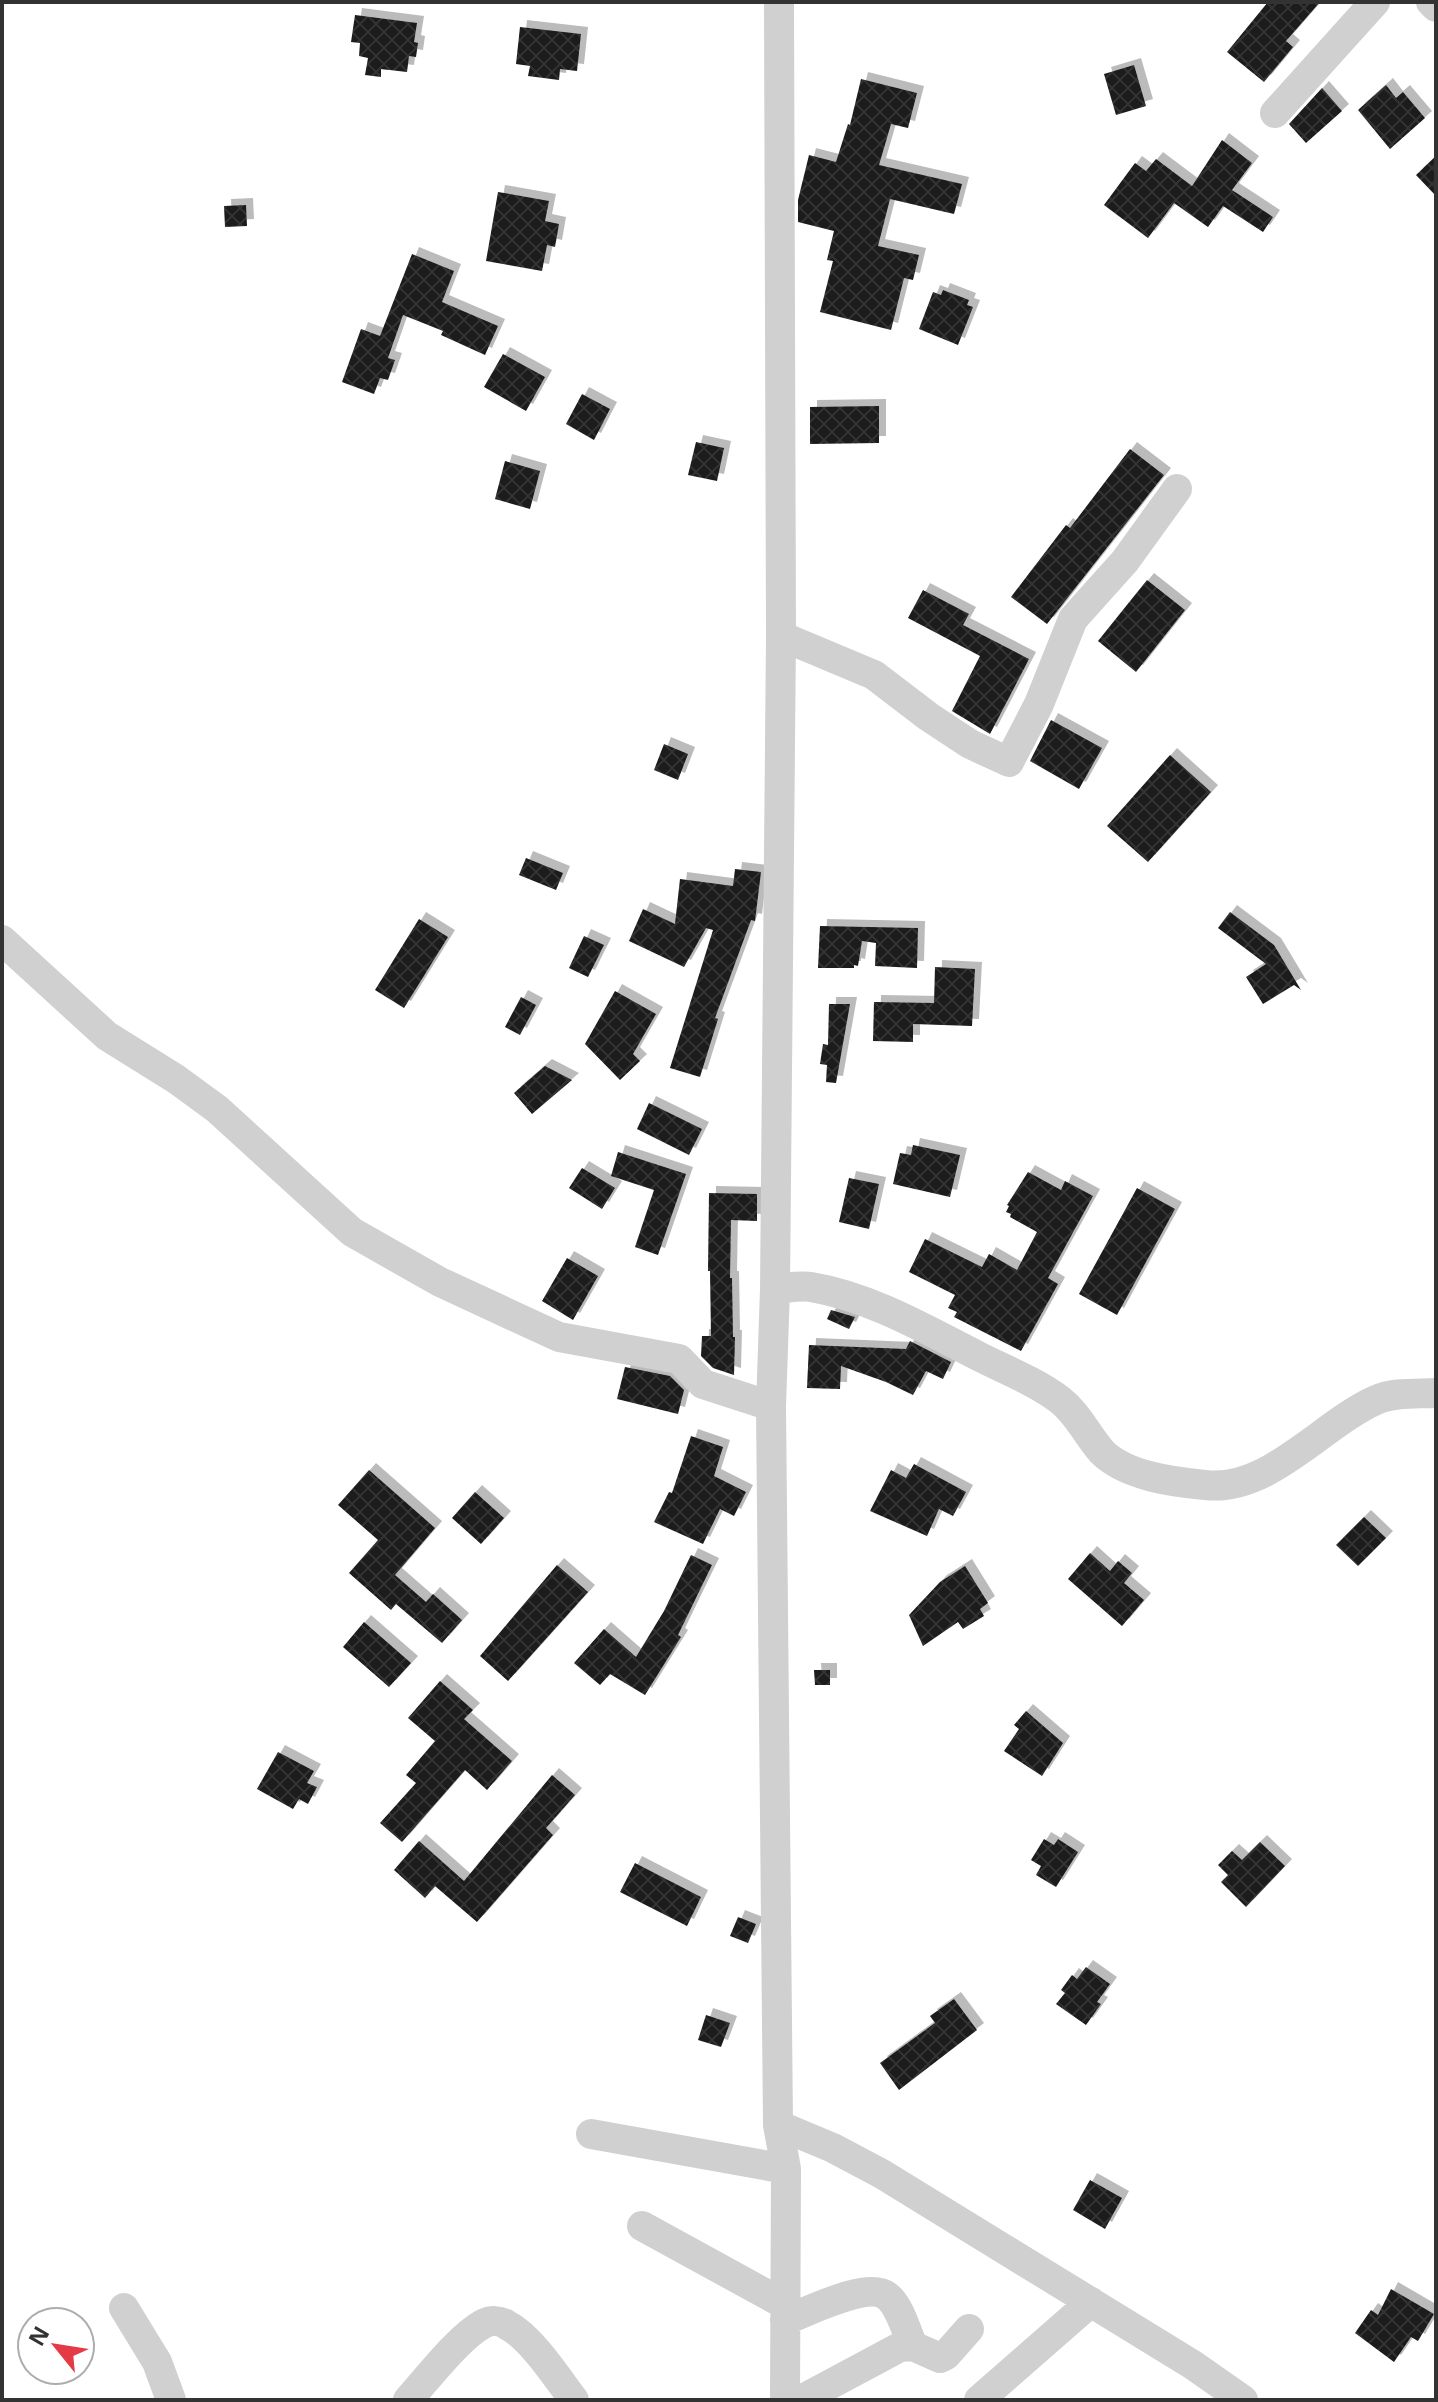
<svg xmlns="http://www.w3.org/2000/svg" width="1438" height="2402" font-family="'Open Sans',sans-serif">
<defs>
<pattern id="building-cross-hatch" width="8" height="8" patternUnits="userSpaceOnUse" patternTransform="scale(2)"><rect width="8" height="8" fill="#1a1a1a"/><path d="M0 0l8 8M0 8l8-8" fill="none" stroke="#333"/></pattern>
<filter id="shadow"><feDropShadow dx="7" dy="-7" stdDeviation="0" flood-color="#0004"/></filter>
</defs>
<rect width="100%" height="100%" fill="#fff"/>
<path fill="url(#building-cross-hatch)" filter="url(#shadow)" d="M 1268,2 L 1320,2 L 1286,41 L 1293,47 L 1264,82 L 1227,52 Z
M 355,15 L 417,23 L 414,42 L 418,43 L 416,57 L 409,56 L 407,72 L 381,69 L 381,77 L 365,75 L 368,58 L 359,56 L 360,43 L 351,42 Z
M 520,27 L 581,34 L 577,71 L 560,69 L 559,80 L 528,76 L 530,66 L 516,64 Z
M 1134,65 L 1146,106 L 1116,115 L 1104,74 Z
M 861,79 L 917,93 L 908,128 L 891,124 L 879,165 L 962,184 L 954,214 L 890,199 L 878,246 L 919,255 L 913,280 L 904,278 L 891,330 L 820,312 L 833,261 L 827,260 L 834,231 L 798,222 L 798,200 L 809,155 L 836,162 L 848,124 L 850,125 Z
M 1386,85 L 1396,98 L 1403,92 L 1425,118 L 1390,149 L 1358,110 Z
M 1322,88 L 1342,111 L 1306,143 L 1289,124 Z
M 1222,140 L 1252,163 L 1232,190 L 1273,217 L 1263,232 L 1223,206 L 1208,227 L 1174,203 L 1148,238 L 1104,205 L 1135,163 L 1146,171 L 1156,159 L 1192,186 Z
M 1436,156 L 1436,196 L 1416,175 Z
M 498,192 L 549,201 L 545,221 L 559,224 L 555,247 L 547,245 L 542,271 L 486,261 Z
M 246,205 L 247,226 L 225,227 L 224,206 Z
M 412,254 L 454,271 L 442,302 L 498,326 L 485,355 L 441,335 L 443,331 L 403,315 L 388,358 L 395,360 L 388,380 L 380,378 L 374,394 L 342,382 L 361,329 L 380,336 Z
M 943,290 L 969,300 L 967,305 L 973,307 L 958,345 L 919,329 L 933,292 L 941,295 Z
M 503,354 L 545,377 L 526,411 L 484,387 Z
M 582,394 L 610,409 L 594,440 L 566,424 Z
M 879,406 L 879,443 L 810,444 L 810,407 Z
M 696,442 L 724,448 L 717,481 L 688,475 Z
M 1130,449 L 1164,475 L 1047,624 L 1011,597 L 1066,525 L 1070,528 Z
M 505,461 L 540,471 L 530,509 L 495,499 Z
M 1147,580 L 1185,610 L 1136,672 L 1098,641 Z
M 923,590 L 969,614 L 963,625 L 1029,659 L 990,734 L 952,711 L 980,656 L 908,618 Z
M 1051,720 L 1102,748 L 1079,789 L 1030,761 Z
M 664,744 L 688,754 L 678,780 L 654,770 Z
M 1170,755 L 1211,792 L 1148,862 L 1107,826 Z
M 526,858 L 563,873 L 556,890 L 519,875 Z
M 735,869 L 761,872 L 755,921 L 751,920 L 715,1018 L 718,1019 L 700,1077 L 670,1068 L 713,930 L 706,928 L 684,967 L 629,941 L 643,909 L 675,924 L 680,879 L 733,886 Z
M 1230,912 L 1274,945 L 1301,990 L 1294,985 L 1263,1004 L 1246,977 L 1266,964 L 1218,928 Z
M 419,919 L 448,937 L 404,1008 L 375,990 Z
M 820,926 L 918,928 L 917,968 L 875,966 L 876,943 L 862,941 L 858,966 L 854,965 L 854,968 L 818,968 Z
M 584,936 L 604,945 L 588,977 L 569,968 Z
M 935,967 L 975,969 L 972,1026 L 913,1024 L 913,1042 L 873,1041 L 874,1002 L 934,1003 Z
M 615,991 L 656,1014 L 633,1054 L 640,1061 L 620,1080 L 585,1044 Z
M 521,997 L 536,1005 L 520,1035 L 505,1027 Z
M 829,1004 L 850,1004 L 836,1083 L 826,1082 L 827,1065 L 820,1064 L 823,1044 L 828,1045 Z
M 545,1066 L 572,1080 L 532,1114 L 514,1093 Z
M 649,1103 L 702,1129 L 689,1155 L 637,1129 Z
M 913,1145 L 960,1155 L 950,1197 L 893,1184 L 900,1153 L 911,1155 Z
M 618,1152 L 686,1174 L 658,1255 L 635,1247 L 654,1190 L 611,1176 Z
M 582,1168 L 615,1188 L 602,1209 L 569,1188 Z
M 1028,1172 L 1061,1190 L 1065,1181 L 1093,1196 L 1048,1278 L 1058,1284 L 1021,1351 L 954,1317 L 957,1312 L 948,1308 L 955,1295 L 909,1272 L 925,1239 L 982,1267 L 989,1254 L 1017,1270 L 1037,1232 L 1010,1217 L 1011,1214 L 1006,1212 L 1009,1206 L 1007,1205 Z
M 849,1178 L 879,1184 L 869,1229 L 839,1222 Z
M 1137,1188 L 1175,1209 L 1117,1315 L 1079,1294 Z
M 709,1193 L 757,1194 L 757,1221 L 731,1220 L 730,1278 L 732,1278 L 733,1337 L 735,1337 L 734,1375 L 713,1368 L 701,1356 L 702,1336 L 711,1336 L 710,1271 L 708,1271 Z
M 567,1258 L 598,1276 L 573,1320 L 542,1301 Z
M 831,1310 L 855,1317 L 849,1329 L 827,1319 Z
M 910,1341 L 951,1362 L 943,1379 L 926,1371 L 913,1395 L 886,1382 L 841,1366 L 840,1389 L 807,1388 L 809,1345 L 906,1349 Z
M 625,1367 L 670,1376 L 684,1390 L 678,1414 L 617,1399 Z
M 691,1436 L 723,1447 L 714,1476 L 746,1492 L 734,1516 L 720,1509 L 703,1544 L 654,1522 L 669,1492 L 672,1493 Z
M 914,1464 L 966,1492 L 953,1516 L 939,1509 L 927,1536 L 870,1511 L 891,1470 L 906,1478 Z
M 369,1470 L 435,1528 L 395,1575 L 426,1602 L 433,1594 L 462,1620 L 442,1643 L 396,1604 L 391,1610 L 349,1573 L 378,1540 L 338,1505 Z
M 475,1492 L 504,1518 L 481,1544 L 452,1518 Z
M 1364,1517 L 1386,1538 L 1358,1566 L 1336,1545 Z
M 1090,1553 L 1110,1571 L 1118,1561 L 1132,1573 L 1124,1583 L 1144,1600 L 1122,1626 L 1068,1579 Z
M 691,1555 L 712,1565 L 678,1635 L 681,1637 L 645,1695 L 610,1674 L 600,1685 L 574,1663 L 604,1629 L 636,1657 L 664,1611 Z
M 557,1565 L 588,1592 L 508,1681 L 480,1656 Z
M 965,1566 L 988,1603 L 980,1609 L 984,1616 L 963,1629 L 958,1622 L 923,1646 L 909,1615 L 940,1582 Z
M 364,1622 L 411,1663 L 389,1687 L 343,1647 Z
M 814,1670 L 830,1670 L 830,1685 L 815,1685 Z
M 440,1681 L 473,1710 L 464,1719 L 512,1761 L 487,1790 L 465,1770 L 402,1842 L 380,1823 L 416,1783 L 406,1775 L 435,1741 L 408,1718 Z
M 1026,1711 L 1063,1743 L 1042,1776 L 1004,1751 L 1019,1729 L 1014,1725 Z
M 278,1752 L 314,1771 L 307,1783 L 317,1787 L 308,1804 L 299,1799 L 293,1809 L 257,1789 Z
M 552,1775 L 575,1795 L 546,1828 L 553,1835 L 477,1922 L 435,1886 L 425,1898 L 394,1870 L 419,1841 L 464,1881 Z
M 1044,1839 L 1054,1845 L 1058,1839 L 1078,1852 L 1056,1887 L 1036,1875 L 1041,1866 L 1031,1860 Z
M 1260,1842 L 1285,1866 L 1246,1907 L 1221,1882 L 1228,1875 L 1218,1865 L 1232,1851 L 1242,1860 Z
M 635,1863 L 701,1897 L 687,1926 L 620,1892 Z
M 738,1917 L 756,1924 L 748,1943 L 730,1936 Z
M 1086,1967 L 1110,1984 L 1097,2002 L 1101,2004 L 1086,2025 L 1056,2004 L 1065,1993 L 1061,1990 L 1072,1975 L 1077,1979 Z
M 954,1999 L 977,2030 L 899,2090 L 880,2063 L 935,2023 L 930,2016 Z
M 706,2015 L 730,2023 L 721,2047 L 698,2040 Z
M 1090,2180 L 1122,2198 L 1105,2229 L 1073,2210 Z
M 1391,2289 L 1434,2314 L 1418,2341 L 1411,2337 L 1394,2362 L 1355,2333 L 1371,2310 L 1378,2315 Z"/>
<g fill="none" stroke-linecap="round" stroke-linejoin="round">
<path stroke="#d0d0d0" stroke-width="30" d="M 779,2 L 781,636 L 775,1289 L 771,1406 L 778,2125 L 786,2169 L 785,2400
M 1431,2 L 1436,7
M 1275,113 L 1375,2
M 781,636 L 874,675 L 929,717 L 970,744 L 1009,762 L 1039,704 L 1073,619 L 1125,561 L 1177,489
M 2,940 L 107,1036 L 176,1079 L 217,1109 L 352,1232 L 440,1282 L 559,1337 L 679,1359 L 703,1384 L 771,1406
M 775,1289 C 787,1288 800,1285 811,1287 C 871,1297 927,1330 980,1357 C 1006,1370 1036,1382 1060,1400 C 1078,1414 1087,1435 1102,1452 C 1126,1476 1173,1482 1205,1485 C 1268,1493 1322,1424 1376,1400 C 1393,1392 1417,1394 1436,1393
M 778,2125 L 833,2148 L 882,2174 L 1193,2365 L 1243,2400
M 591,2134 L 786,2169
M 642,2226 L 786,2305
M 124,2308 L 157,2362 L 171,2400
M 785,2320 C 808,2312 867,2281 887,2296 C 900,2306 906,2331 913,2346
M 408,2400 C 427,2379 459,2337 483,2324 C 491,2320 500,2320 507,2325 C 531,2337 557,2378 574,2400
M 801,2400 L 900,2347 L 913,2346 L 940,2358 L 946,2355 L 969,2329
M 979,2400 L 1091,2302"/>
</g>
<rect width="1438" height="2402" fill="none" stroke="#333333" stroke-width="8"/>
<g transform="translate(56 2346) rotate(300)"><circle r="38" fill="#ffffff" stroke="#adadad" stroke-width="2"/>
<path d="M0-6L14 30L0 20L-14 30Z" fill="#e63946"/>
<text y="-12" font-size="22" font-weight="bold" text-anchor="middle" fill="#333333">N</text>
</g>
</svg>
